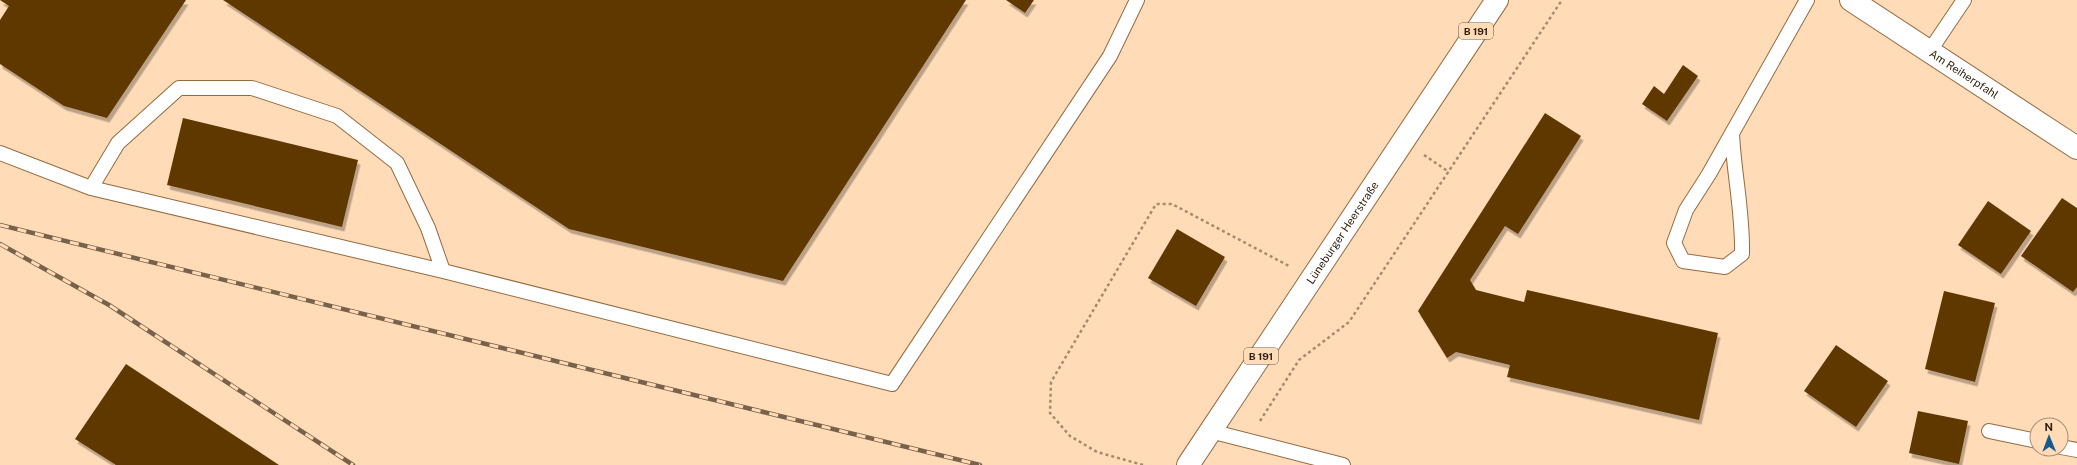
<svg xmlns="http://www.w3.org/2000/svg" width="2077" height="465" font-family="'Public Sans',sans-serif">
<defs>
<filter id="shadow"><feDropShadow dx="2.5" dy="4.5" stdDeviation="0" flood-color="#0004"/></filter>
</defs>
<rect width="100%" height="100%" fill="#ffdbb8"/>
<path fill="#5f3906" filter="url(#shadow)" d="M 0,0 L 186,0 L 107,118 L 64,106 L 0,64 L 0,20 L 9,6 Z
M 223,0 L 966,0 L 783,281 L 569,229 Z
M 1006,0 L 1034,0 L 1025,13 Z
M 1683,65 L 1698,76 L 1667,121 L 1642,104 L 1654,86 L 1664,94 Z
M 1545,113 L 1581,136 L 1518,234 L 1505,226 L 1470,280 L 1476,290 L 1524,302 L 1527,290 L 1718,333 L 1699,420 L 1507,377 L 1510,365 L 1456,352 L 1447,358 L 1418,311 Z
M 183,118 L 358,160 L 342,227 L 167,185 Z
M 2062,198 L 2077,208 L 2077,287 L 2073,292 L 2021,256 Z
M 1988,201 L 2031,231 L 2001,274 L 1958,245 Z
M 1177,229 L 1225,257 L 1196,306 L 1148,278 Z
M 1944,291 L 1995,303 L 1975,382 L 1925,369 Z
M 1836,345 L 1888,381 L 1856,427 L 1804,391 Z
M 126,364 L 279,465 L 116,465 L 75,439 Z
M 1918,411 L 1968,421 L 1959,464 L 1909,453 Z"/>
<g fill="none" stroke-linecap="round" stroke-linejoin="round">
<g stroke="#936b42" stroke-width="16">
<path id="lane" d="M 1929,52 L 1964,0
M 1732,134 C 1734,174 1743,213 1742,254 L 1725,267 L 1683,261 L 1674,243 L 1686,210 L 1709,174 L 1807,0
M 0,153 L 91,188 L 443,271 L 892,384 L 1110,56 L 1137,0
M 91,188 L 118,143 L 179,88 L 252,88 L 337,116 L 397,163 L 428,228 L 443,271
M 1210,431 L 1343,465
M 1989,431 L 2037,441
M 2061,447 L 2077,450"/>
</g>
<g stroke="#936b42" stroke-width="24">
<g id="street">
<path id="s1" d="M 1851,0 L 2077,148"/>
</g>
</g>
<g stroke="#936b42" stroke-width="24">
<g id="primary">
<path id="s2" d="M 1188,465 L 1497,0"/>
</g>
</g>
<path stroke="#a68a6f" stroke-width="2.5" stroke-dasharray="3 3" stroke-linecap="butt" d="M 1424,155 L 1449,172
M 1260,421 L 1299,360 L 1349,322 L 1562,0
M 1143,465 L 1097,452 L 1070,436 L 1050,413 L 1051,382 L 1156,204 L 1172,204 L 1289,266"/>
<use href="#lane" stroke="#fff" stroke-width="14"/>
<use href="#street" stroke="#fff" stroke-width="22"/>
<use href="#primary" stroke="#fff" stroke-width="22"/>
<g stroke="#79624a" stroke-width="4.5">
<path id="rail" d="M 0,225 L 980,465
M 0,244 L 109,305 L 353,465"/>
</g>
<use href="#rail" stroke="#ffdbb8" stroke-width="3" stroke-dasharray="9" stroke-linecap="butt"/>
</g>
<g text-anchor="middle" dominant-baseline="central" stroke-width="4" stroke-linejoin="round" paint-order="stroke">
<g fill="#ffdbb8" stroke="#6d5740" stroke-width="1">
<rect x="1459" y="23" width="34" height="16" rx="3"/>
<rect x="1244" y="348" width="34" height="16" rx="3"/>
</g>
<g font-size="10" font-weight="bold" fill="#2e1e0d">
<text x="1476" y="31">B 191</text>
<text x="1261" y="356">B 191</text>
</g>
<g font-size="11" fill="#2e1e0d" stroke="#ffdbb8">
<text stroke="none"><textPath href="#s1" startOffset="135">Am Reiherpfahl</textPath></text>
<text stroke="none"><textPath href="#s2" startOffset="279">Lüneburger Heerstraße</textPath></text>
</g>
</g>
<g transform="translate(2049 437) rotate(359)"><circle r="19" fill="#ffdbb8" stroke="#ab8f74"/>
<path d="M0-3L7 15L0 10L-7 15Z" fill="#155a8f"/>
<text y="-6" font-size="11" font-weight="bold" text-anchor="middle" fill="#2e1e0d">N</text>
</g>
</svg>
